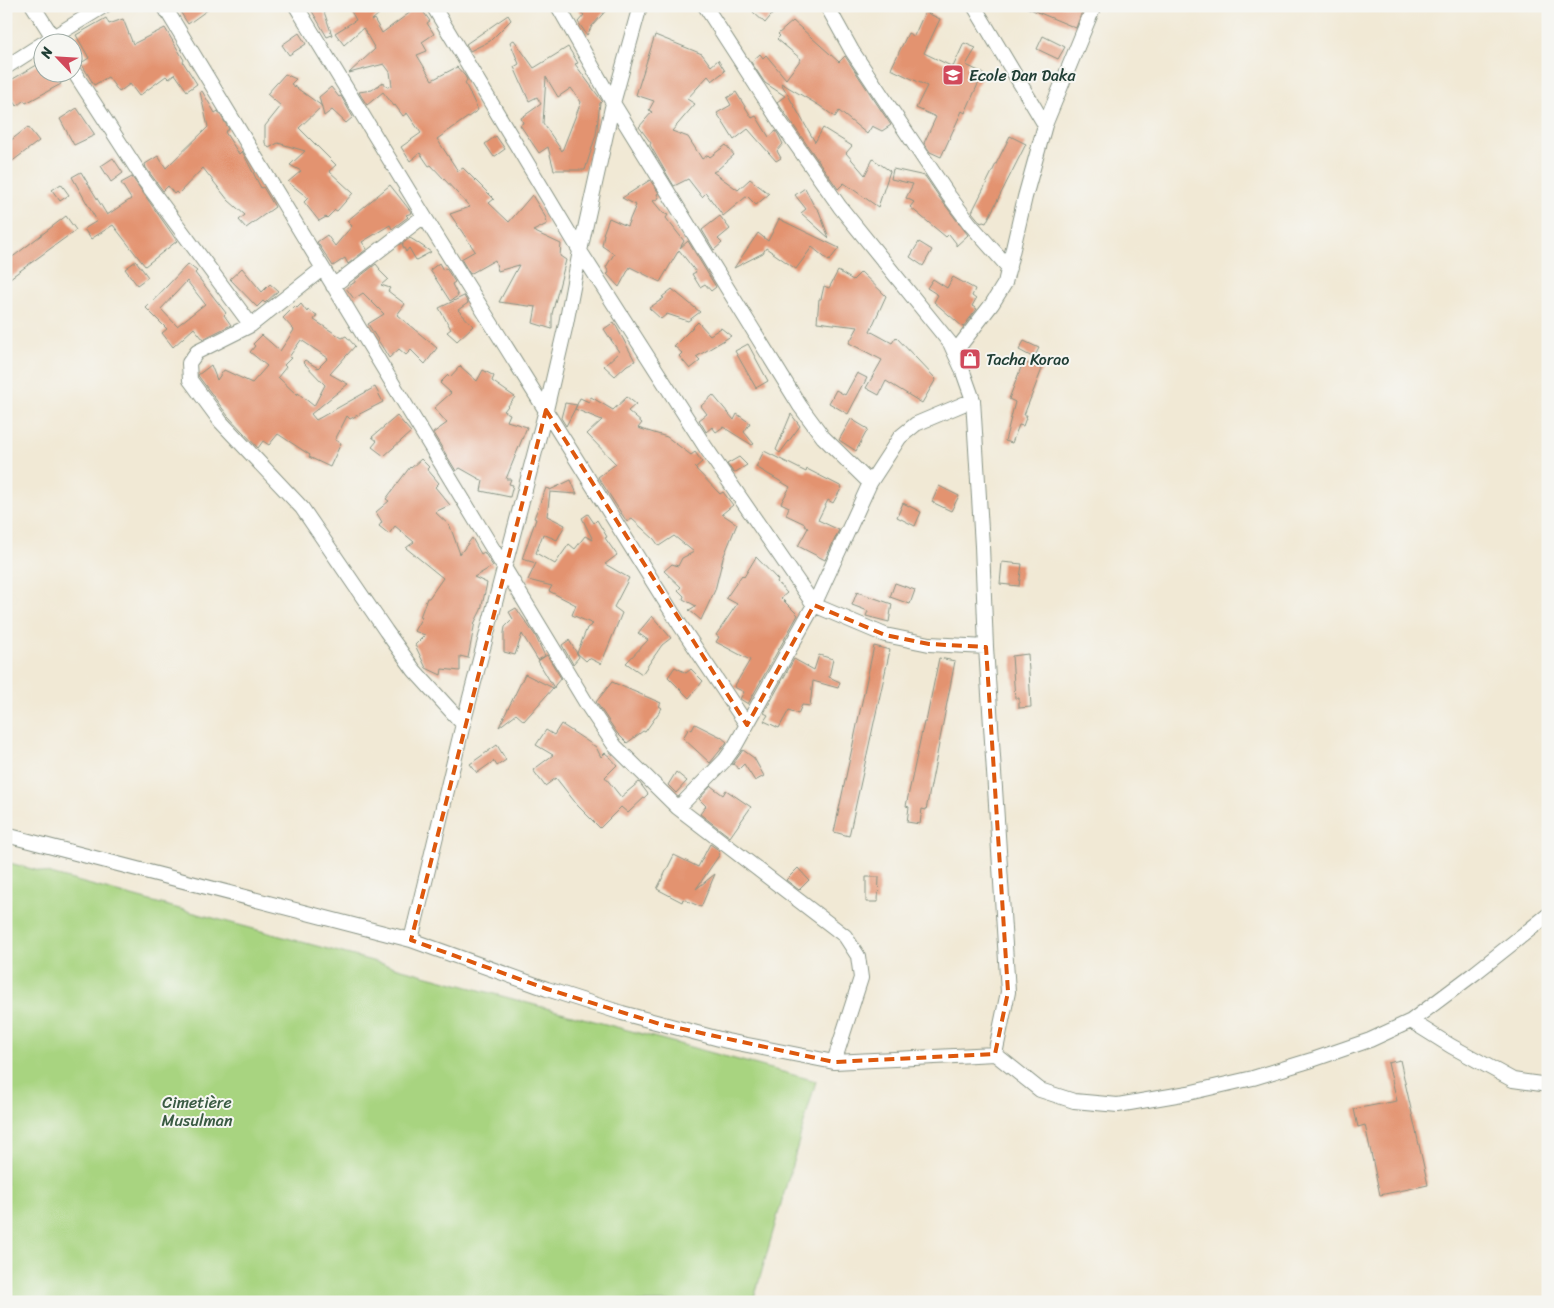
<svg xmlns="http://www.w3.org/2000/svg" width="1554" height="1308" font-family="Sriracha,sans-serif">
<rect width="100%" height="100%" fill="#f6f6f2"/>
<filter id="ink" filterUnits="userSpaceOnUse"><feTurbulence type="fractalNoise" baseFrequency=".02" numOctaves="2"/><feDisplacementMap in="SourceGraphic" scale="10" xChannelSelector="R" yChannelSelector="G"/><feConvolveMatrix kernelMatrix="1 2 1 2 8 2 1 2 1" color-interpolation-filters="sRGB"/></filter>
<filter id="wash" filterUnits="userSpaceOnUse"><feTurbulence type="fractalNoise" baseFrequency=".0096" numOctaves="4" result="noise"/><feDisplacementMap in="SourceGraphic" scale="20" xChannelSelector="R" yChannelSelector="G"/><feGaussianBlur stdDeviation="1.12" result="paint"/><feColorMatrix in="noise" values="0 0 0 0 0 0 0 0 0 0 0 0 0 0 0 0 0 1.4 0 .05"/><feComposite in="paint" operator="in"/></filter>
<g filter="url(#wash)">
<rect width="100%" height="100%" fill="#f1e9d5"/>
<path fill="#a8d480" stroke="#64885a" d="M 6,862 L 816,1081 L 753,1302 L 6,1302 Z"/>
<g id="blocks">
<path fill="#e3936f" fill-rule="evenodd" d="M 191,6 L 213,6 L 188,24 L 181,13 Z
M 309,6 L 322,6 L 332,35 L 327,37 Z
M 348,6 L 363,6 L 367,14 L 376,8 L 380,13 L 371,21 L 374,19 L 382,33 L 419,6 L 430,21 L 427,23 L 434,34 L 422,42 L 427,51 L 417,55 L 432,80 L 457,67 L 465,76 L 467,80 L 465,83 L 478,110 L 437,139 L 458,171 L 463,168 L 494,199 L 489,203 L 509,222 L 532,195 L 546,218 L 547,224 L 533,231 L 561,244 L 560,256 L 566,260 L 552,314 L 552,329 L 533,323 L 536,307 L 499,302 L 519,265 L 498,271 L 495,260 L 470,274 L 461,259 L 475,251 L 450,214 L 470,207 L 431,165 L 429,166 L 420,153 L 410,161 L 401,147 L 421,133 L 407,113 L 403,116 L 395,105 L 394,106 L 383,92 L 367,105 L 361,96 L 359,92 L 372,90 L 383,82 L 387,87 L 392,86 L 390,72 L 384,64 L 349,73 L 375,49 L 363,28 L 344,45 L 335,33 L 356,20 Z
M 574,6 L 610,6 L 592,26 L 587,35 L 578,22 L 584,15 Z
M 758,6 L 779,6 L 765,23 L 753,12 Z
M 1023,6 L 1084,6 L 1076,28 Z
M 925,12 L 940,19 L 924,53 L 953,67 L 964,43 L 976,48 L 966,65 L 983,73 L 965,113 L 962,111 L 941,157 L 930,152 L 924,143 L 936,117 L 916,108 L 927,86 L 891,69 L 908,33 L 914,36 Z
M 508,15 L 511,20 L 490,41 L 470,51 L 466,44 Z
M 106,18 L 109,24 L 123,19 L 133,44 L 165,28 L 184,60 L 183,62 L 197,84 L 187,91 L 175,74 L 169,79 L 166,76 L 139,96 L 130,84 L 119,92 L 108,77 L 94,85 L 81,63 L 89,58 L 76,35 Z
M 793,21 L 839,62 L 845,56 L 891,125 L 882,131 L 872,126 L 867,134 L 839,111 L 835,117 L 820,106 L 781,83 L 815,142 L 823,128 L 852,146 L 846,153 L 865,175 L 873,159 L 890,171 L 878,207 L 844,183 L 838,189 L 777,102 L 785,96 L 765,83 L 751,62 L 760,54 L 763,58 L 766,55 L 786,79 L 801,59 L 777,39 L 780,36 L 778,34 Z
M 299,33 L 306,44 L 289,55 L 282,45 Z
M 655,35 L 702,54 L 711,66 L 718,60 L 725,71 L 712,81 L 708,76 L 687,99 L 695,104 L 672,131 L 688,137 L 702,159 L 708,155 L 710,157 L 726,145 L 734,155 L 717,170 L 713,172 L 738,190 L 750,179 L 769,194 L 756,205 L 747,196 L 723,216 L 706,193 L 702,197 L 688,179 L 674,186 L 665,171 L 650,145 L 651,143 L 639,127 L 652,112 L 649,110 L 654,101 L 636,95 Z
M 1043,36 L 1065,47 L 1058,59 L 1037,49 Z
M 514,40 L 534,68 L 568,47 L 578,63 L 575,64 L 602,101 L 600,103 L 596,135 L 585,170 L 554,170 L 548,147 L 539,153 L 520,125 L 523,123 L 521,118 L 541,104 L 537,97 L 529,101 L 514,67 L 519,64 L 510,42 ZM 546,77 L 558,97 L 571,88 L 581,102 L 562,151 L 543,123 Z
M 42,62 L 42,72 L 54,72 L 61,84 L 26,103 L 24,100 L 17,106 L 6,86 L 6,83 Z
M 285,74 L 296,79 L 291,84 L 322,106 L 299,128 L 336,165 L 329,171 L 353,193 L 337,211 L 335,210 L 327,218 L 326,217 L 319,221 L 304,202 L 308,198 L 288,182 L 301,171 L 290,165 L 305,151 L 278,143 L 269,148 L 265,143 L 265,126 L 281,106 L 267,94 Z
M 331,87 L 339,97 L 341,96 L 353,117 L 346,123 L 332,110 L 324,116 L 319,97 Z
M 202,91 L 215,113 L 218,111 L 229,129 L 225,132 L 239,154 L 242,151 L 261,188 L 263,187 L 275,207 L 246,228 L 239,220 L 245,215 L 228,200 L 203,168 L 178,194 L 176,192 L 174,194 L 168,186 L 163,191 L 146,168 L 145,164 L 158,156 L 166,168 L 208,127 L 200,92 Z
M 736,92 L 752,118 L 756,116 L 769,137 L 776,131 L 778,134 L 783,144 L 777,151 L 781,158 L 776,161 L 748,129 L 734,140 L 717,113 L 731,105 L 727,98 Z
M 77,108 L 95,135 L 74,145 L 60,119 Z
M 28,127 L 39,141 L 6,166 L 6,144 Z
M 496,136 L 505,149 L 494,157 L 485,144 Z
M 1010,136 L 1026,144 L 986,223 L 983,222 L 981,223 L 972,212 Z
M 113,158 L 123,173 L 111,182 L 101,166 Z
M 893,169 L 925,176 L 942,201 L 968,235 L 956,246 L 956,243 L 949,234 L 946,237 L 910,207 L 914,202 L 906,198 L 913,184 L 891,179 Z
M 81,172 L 107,215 L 131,199 L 121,183 L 132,177 L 177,241 L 145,266 L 113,225 L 91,239 L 84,229 L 97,221 L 72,177 Z
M 650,180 L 659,193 L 657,194 L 659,198 L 653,201 L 663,213 L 668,215 L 666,218 L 684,241 L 680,248 L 688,241 L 716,287 L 711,291 L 705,284 L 700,287 L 692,274 L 696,272 L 679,250 L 660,282 L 630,267 L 619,287 L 607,274 L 609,273 L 606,267 L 614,254 L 602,246 L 604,234 L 603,234 L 609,218 L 627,226 L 636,205 L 622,198 Z
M 61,184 L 69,195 L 60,201 L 52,190 Z
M 390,185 L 412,213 L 406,215 L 408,217 L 392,229 L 390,225 L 362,242 L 367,249 L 348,264 L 345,258 L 333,266 L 317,242 L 327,235 L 335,246 L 352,226 L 347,221 Z
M 805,188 L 813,204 L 819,211 L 829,238 L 801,213 L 806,209 L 795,195 Z
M 66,216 L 76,230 L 6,281 L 6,262 Z
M 720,216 L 730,229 L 718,239 L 722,243 L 714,250 L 702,230 Z
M 779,219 L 839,248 L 829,261 L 812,247 L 796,269 L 766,248 L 763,253 L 734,268 L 758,233 L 768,241 Z
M 410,238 L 415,241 L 431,252 L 416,260 L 409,248 L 406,252 L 402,244 Z
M 919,242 L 932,250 L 923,266 L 910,257 Z
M 136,261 L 148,277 L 137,285 L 125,269 Z
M 439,263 L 443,270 L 446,268 L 455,282 L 452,284 L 458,296 L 450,301 L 430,270 Z
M 188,264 L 197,271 L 195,273 L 226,313 L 224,315 L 231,325 L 203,339 L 194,328 L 173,347 L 162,333 L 167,329 L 146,308 ZM 187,281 L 205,304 L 177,326 L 161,309 Z
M 376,264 L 380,269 L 379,270 L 388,279 L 381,285 L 390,288 L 388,291 L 405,304 L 397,315 L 437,348 L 425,364 L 411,350 L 406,355 L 399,349 L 389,358 L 368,324 L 384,314 L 363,293 L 354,299 L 346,288 L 355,282 L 355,280 Z
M 242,268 L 262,292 L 270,284 L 278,291 L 265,303 L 263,301 L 257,307 L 230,279 Z
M 838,271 L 853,280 L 861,272 L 886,296 L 870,331 L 892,343 L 896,337 L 936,379 L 922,403 L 886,381 L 879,395 L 866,388 L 882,360 L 849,343 L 858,327 L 817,322 L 819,299 L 821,299 L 824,286 L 829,288 Z
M 953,277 L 975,289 L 972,296 L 976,299 L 972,306 L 977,309 L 963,327 L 934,302 L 938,295 L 927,288 L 933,279 L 947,288 Z
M 672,289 L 700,312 L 688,321 L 667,314 L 661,319 L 649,308 L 664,298 L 662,297 Z
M 464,296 L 468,303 L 458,310 L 473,326 L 457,341 L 447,332 L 451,329 L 439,308 Z
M 301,304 L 307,312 L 308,310 L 317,315 L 314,320 L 342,338 L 346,336 L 355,346 L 330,374 L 348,384 L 311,414 L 316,420 L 375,387 L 383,402 L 350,419 L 347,416 L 335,440 L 341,443 L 330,467 L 309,457 L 310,455 L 278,434 L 269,445 L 263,441 L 258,448 L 228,416 L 199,377 L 198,375 L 211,365 L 217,380 L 224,370 L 252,383 L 267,366 L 250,352 L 255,346 L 253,344 L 262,335 L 280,351 L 294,330 L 283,318 L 295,306 L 297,308 ZM 301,340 L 328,358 L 318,368 L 305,360 L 303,362 L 325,385 L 314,406 L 298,393 L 297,395 L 278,377 L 286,367 L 284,365 L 291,358 L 289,357 Z
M 614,322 L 635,361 L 627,365 L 615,376 L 604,366 L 619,352 L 604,329 Z
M 698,322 L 710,335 L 721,328 L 731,336 L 696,357 L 700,361 L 690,369 L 679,356 L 682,353 L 674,346 Z
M 1024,341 L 1039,348 L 1034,358 L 1019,350 Z
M 748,344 L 768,381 L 756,388 L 735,351 Z
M 1023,362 L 1042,369 L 1024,415 L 1027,415 L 1023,426 L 1019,425 L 1012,443 L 1005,441 L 1015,402 L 1009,399 Z
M 460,366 L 477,381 L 483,370 L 494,376 L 492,381 L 515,397 L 504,411 L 510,414 L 507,421 L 527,427 L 506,479 L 511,479 L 509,484 L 513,485 L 510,497 L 481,491 L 483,481 L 460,468 L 456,471 L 433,433 L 447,423 L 434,408 L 451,393 L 440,383 L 448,375 L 450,377 Z
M 857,373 L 867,378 L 848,414 L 829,403 L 836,390 L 845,395 Z
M 713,395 L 734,420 L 737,414 L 750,423 L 744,432 L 754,444 L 752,445 L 723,427 L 716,432 L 712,427 L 706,432 L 705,430 L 699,420 L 707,414 L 701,406 Z
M 591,397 L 613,410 L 627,397 L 636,404 L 628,411 L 642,423 L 638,428 L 667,437 L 691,455 L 695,452 L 702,462 L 695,468 L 720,494 L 723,492 L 733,505 L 722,514 L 737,524 L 723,558 L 715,590 L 701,620 L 689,610 L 696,606 L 683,599 L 684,596 L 678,590 L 681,587 L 664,571 L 672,564 L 678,566 L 682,558 L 694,552 L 674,536 L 659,546 L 654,539 L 632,519 L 627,522 L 598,477 L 616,464 L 587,434 L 602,420 L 575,409 L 580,398 L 589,402 Z
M 565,403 L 577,405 L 566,426 L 561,418 Z
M 791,414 L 800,426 L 780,453 L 776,450 Z
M 397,416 L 411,432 L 384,456 L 372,447 L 377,441 L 372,437 Z
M 851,419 L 868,429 L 856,451 L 839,440 Z
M 764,451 L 806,472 L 807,469 L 842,487 L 833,503 L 828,500 L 818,520 L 839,530 L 825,560 L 798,546 L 808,528 L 804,526 L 805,524 L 786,515 L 789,507 L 781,503 L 790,487 L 756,467 Z
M 739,457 L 747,465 L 734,473 L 727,464 Z
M 421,459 L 429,467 L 427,469 L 439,483 L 435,487 L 450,505 L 435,512 L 450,526 L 460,554 L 472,538 L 481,554 L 484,552 L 493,566 L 474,577 L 487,583 L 481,610 L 475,622 L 468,658 L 460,656 L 460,671 L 442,669 L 441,675 L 426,668 L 415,645 L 425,635 L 414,631 L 422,617 L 420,617 L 427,598 L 429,598 L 443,578 L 406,548 L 414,542 L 395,526 L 389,534 L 379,526 L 382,522 L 376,512 L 389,501 L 386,499 L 410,467 L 411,468 Z
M 571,480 L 577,494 L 550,492 L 547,516 L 565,525 L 557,540 L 543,534 L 536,553 L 555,564 L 569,544 L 575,549 L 585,536 L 593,540 L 582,518 L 588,514 L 594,523 L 597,520 L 607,537 L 605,538 L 617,555 L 605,564 L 629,578 L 614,607 L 622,613 L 601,664 L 589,658 L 586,661 L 577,653 L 587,628 L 593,624 L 572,615 L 576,605 L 549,591 L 552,586 L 528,580 L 536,563 L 522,559 L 536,519 L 534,518 L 546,488 L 550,489 L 550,490 Z
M 939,486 L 959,496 L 951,511 L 932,502 Z
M 903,503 L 921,512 L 915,526 L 897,517 Z
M 756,557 L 778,580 L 777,582 L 787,593 L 781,598 L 798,615 L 748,704 L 740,699 L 744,692 L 734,687 L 750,660 L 716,642 L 719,637 L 716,635 L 737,604 L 726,598 L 742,575 L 744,577 Z
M 1002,562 L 1022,564 L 1019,586 L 1000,584 Z
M 895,583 L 915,590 L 910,604 L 890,597 Z
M 857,592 L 892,604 L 889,622 L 866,616 L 868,611 L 852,605 Z
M 516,608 L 535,635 L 545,656 L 538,660 L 522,634 L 515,655 L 504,652 L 504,633 L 505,627 L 513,619 L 509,612 Z
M 652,616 L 671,638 L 662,645 L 642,674 L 626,663 L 648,640 L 638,633 Z
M 569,640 L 579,657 L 573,664 L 562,645 Z
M 874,646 L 890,650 L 849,836 L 834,832 Z
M 1028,654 L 1031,707 L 1019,708 L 1019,698 L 1015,698 L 1012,656 Z
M 547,655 L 561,678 L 555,685 L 554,688 L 538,661 Z
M 819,655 L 833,659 L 829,677 L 840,682 L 838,688 L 813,681 L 810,706 L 802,705 L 798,714 L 789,710 L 779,728 L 764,721 L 768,715 L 764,713 L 794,659 L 814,670 Z
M 939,658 L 955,661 L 934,770 L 926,810 L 922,809 L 920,824 L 907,822 L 909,807 L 906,806 L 924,722 L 926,722 Z
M 675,667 L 686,673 L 691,669 L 703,681 L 689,698 L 668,677 Z
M 525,674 L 553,688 L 524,721 L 516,714 L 499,727 Z
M 612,682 L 661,703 L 659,706 L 662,708 L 645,732 L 643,731 L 627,743 L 617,733 L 596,702 Z
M 561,724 L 596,747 L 601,757 L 605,753 L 610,757 L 617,765 L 605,777 L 621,797 L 639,782 L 648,794 L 628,813 L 621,807 L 600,828 L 578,806 L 556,778 L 545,786 L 533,770 L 553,755 L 536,745 L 546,730 L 554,735 Z
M 695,724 L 721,737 L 727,742 L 710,763 L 683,738 L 689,728 L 692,730 Z
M 497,745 L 506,760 L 497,766 L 494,761 L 477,773 L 470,764 Z
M 743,750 L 754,758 L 764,776 L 755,781 L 744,764 L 739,769 L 733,764 Z
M 676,772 L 687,781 L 676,793 L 668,785 Z
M 711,786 L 723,795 L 726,790 L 751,807 L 730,837 L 700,814 L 706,806 L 699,799 Z
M 710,844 L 720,851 L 718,853 L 720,854 L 696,889 L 715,874 L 701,907 L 683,899 L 682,902 L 657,889 L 674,855 L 698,867 Z
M 798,868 L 809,880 L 799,890 L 786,880 Z
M 866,877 L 879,877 L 878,902 L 866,902 Z
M 1400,1060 L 1428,1185 L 1380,1195 L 1365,1125 L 1358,1127 L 1354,1109 L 1397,1101 L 1388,1063 Z"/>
</g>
</g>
<g filter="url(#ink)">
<use href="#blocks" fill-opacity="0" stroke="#889384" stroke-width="1"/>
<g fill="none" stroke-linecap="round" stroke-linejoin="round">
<g stroke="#889384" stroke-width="16">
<path id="minor" d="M 33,6 L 56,42
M 164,6 L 588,706 L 615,746 L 678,808 L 845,936 L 858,956 L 861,978 L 834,1062
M 296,6 L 424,216 L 680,625 L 747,725
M 433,6 L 580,251 L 706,448 L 814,605 L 885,635 L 929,644 L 986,647
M 558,6 L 613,103 L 800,406 L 823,437 L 870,483
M 705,6 L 778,119 L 840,207 L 950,343 L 962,369 L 973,400 L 982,546 L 986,647 L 1008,992 L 995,1054
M 827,6 L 852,51 L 949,196 L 970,224 L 1009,268
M 974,6 L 1045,125
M 45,42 L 104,6
M 6,67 L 42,44
M 72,69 L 144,180 L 251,325
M 322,269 L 251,325 L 197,352 L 189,363 L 190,380 L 221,422 L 302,508 L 386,631 L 414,670 L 463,724
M 333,286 L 424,216
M 955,352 L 992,304 L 1005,283 L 1025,197 L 1045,125 L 1094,6
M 678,808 L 725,760 L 735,746 L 814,605 L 870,483 L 900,437 L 916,424 L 973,400
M 6,835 L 411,940 L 547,989 L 622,1013 L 727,1041 L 834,1062 L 995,1054 L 1040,1090 L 1074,1101 L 1118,1105 L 1188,1093 L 1253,1078 L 1312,1060 L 1370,1040 L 1411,1021 L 1475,973 L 1548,915
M 411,940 L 463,724 L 546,410 L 566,324 L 580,251 L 613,103 L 640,6
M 1411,1021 L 1451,1046 L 1513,1080 L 1548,1085"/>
</g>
<use href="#minor" stroke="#fff" stroke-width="14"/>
</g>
</g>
<path fill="none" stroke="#de580e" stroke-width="4" stroke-dasharray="10 6" stroke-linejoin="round" d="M 546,410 L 747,725 L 814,605 L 885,635 L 929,644 L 986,647 L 1008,992 L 995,1054 L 834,1062 L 660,1024 L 547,989 L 411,940 Z"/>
<defs>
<g id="school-square" transform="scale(1.125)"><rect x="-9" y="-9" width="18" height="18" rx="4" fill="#d1495b" stroke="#f6f6f2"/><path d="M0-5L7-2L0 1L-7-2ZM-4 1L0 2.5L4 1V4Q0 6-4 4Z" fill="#fff"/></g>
<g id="shop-square" transform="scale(1.125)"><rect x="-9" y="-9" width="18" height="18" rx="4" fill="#d1495b" stroke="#f6f6f2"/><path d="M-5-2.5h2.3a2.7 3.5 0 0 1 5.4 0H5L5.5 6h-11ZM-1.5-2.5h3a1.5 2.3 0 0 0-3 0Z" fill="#fff"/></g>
</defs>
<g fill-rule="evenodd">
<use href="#school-square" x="953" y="75"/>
<use href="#shop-square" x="970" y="359"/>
</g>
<g text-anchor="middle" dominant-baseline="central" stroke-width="4" stroke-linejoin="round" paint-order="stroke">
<g font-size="16" fill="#1f3d34" stroke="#f6f6f2" text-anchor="start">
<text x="969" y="75">Ecole Dan Daka</text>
<text x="986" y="359">Tacha Korao</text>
</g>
<g font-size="16" fill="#3a5b43" stroke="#f6f6f2">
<text x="197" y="1102">Cimetière<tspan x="197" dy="18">Musulman</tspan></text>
</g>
</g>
<rect width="1554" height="1308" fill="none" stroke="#f6f6f2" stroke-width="25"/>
<g transform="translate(58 58) rotate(295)"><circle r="24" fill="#f6f6f2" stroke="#a0aca6"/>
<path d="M0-4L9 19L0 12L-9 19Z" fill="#d1495b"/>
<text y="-8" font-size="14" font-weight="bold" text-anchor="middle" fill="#1f3d34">N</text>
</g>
</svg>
